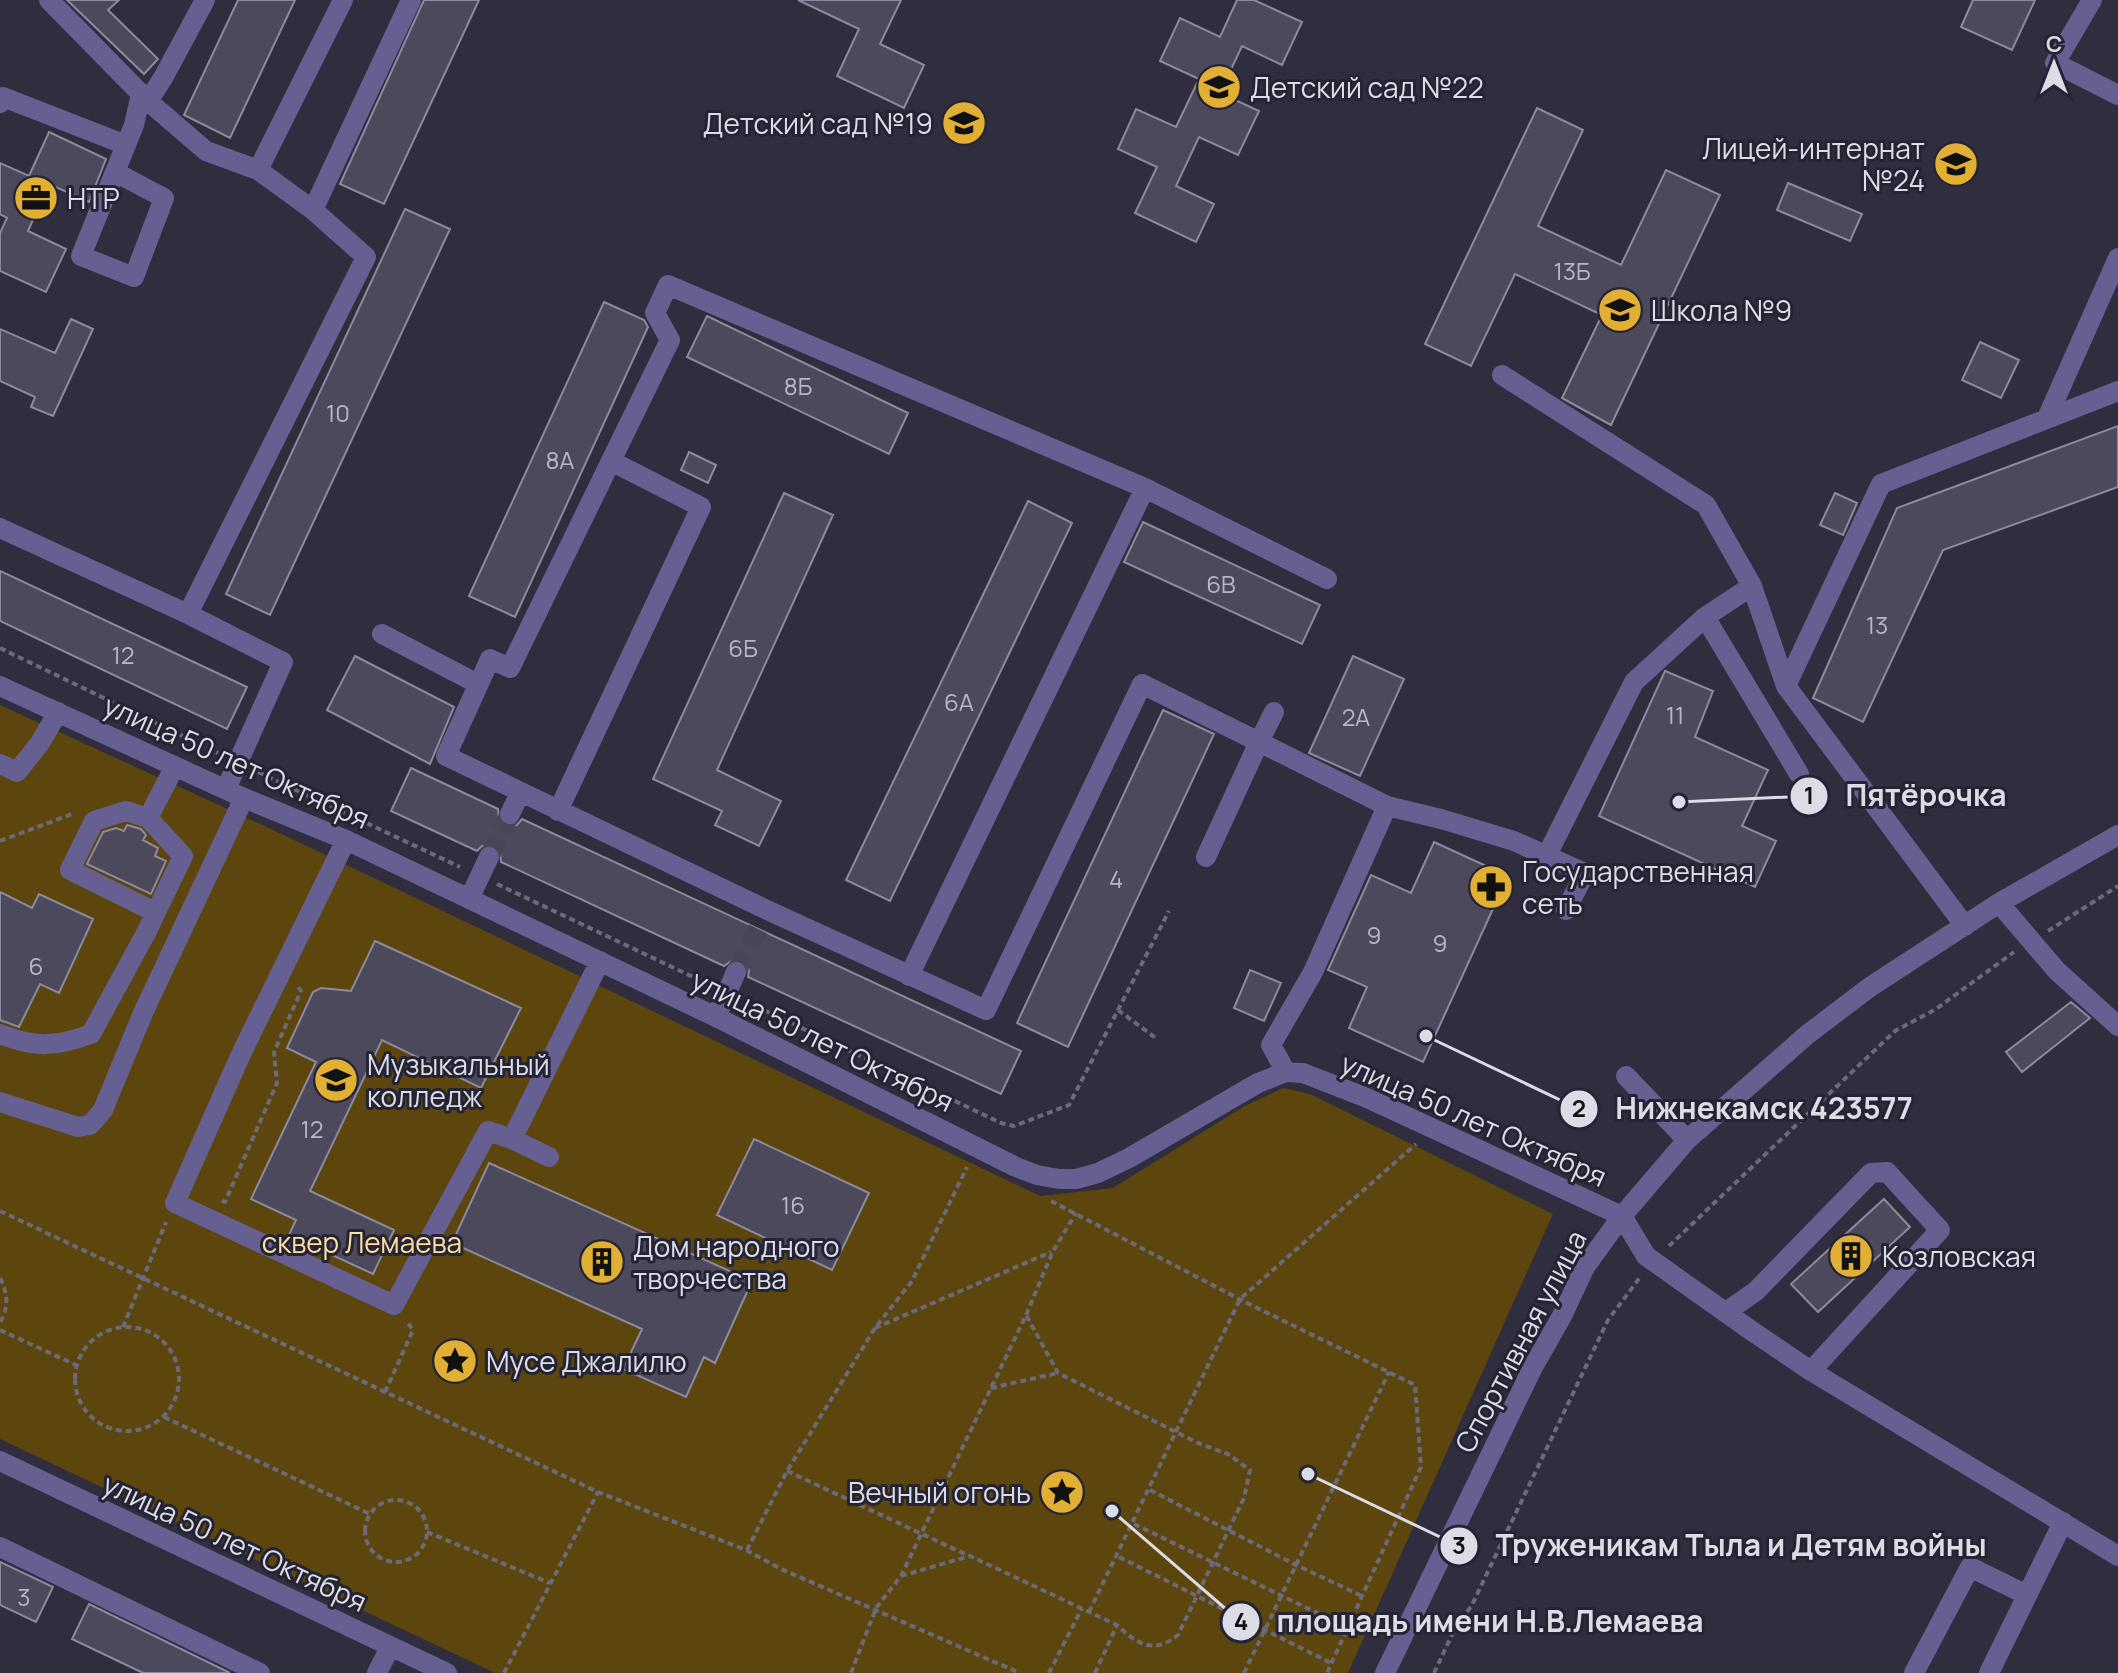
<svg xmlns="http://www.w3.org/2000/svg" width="2118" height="1673" font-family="Manrope,sans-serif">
<rect width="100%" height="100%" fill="#2f2d3e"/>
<path fill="#5c460e" d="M 0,705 L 267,827 L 1040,1196 L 1113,1188 L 1243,1107 L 1283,1088 L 1310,1094 L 1553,1214 L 1348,1673 L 495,1673 L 0,1439 Z"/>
<path fill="#4b495b" stroke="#8b8a9e" stroke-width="2" d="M 67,0 L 119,0 L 108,10 L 158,59 L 144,74 Z
M 238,0 L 295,0 L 230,138 L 184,115 Z
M 424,0 L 479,0 L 384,204 L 340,184 Z
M 798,0 L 901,0 L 880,44 L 924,65 L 904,108 L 837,76 L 859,29 Z
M 1237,0 L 1254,0 L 1302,22 L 1282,65 L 1242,46 L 1220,93 L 1259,111 L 1238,155 L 1199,137 L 1176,186 L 1214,204 L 1196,242 L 1135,213 L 1157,167 L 1118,149 L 1136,109 L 1176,127 L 1199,79 L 1160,61 L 1180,18 L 1220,37 Z
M 1973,0 L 2035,0 L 2012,50 L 1961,27 Z
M 1537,108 L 1583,130 L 1538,226 L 1621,265 L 1666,170 L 1720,195 L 1611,425 L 1562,398 L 1602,315 L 1515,274 L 1471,366 L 1425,344 Z
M 49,132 L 106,159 L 89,202 L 49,184 L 28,231 L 66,249 L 46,292 L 0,271 L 0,233 L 7,218 L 0,214 L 0,163 L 29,176 Z
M 1788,183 L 1862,214 L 1850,241 L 1777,210 Z
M 405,209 L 450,229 L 270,615 L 226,594 Z
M 604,302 L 644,320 L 648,327 L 515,617 L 469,596 Z
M 707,316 L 908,413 L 889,454 L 687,357 Z
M 71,319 L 93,329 L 53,416 L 31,407 L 35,397 L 0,381 L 0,329 L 55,353 Z
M 1980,342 L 2019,360 L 2001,398 L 1962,380 Z
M 2118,426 L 2118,487 L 1943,550 L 1863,722 L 1813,698 L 1897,508 Z
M 689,452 L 716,465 L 708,483 L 681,470 Z
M 784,493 L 833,515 L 717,770 L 781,801 L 759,846 L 715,825 L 722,811 L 653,779 Z
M 1835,493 L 1857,503 L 1843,535 L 1820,525 Z
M 1028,501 L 1072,523 L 890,901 L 846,880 Z
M 1143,522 L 1320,605 L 1302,644 L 1124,562 Z
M 0,571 L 247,687 L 227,729 L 0,621 Z
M 355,656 L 454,707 L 430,764 L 327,710 Z
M 1353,656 L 1404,679 L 1360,776 L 1309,753 Z
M 1665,671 L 1713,691 L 1695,737 L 1768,770 L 1742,826 L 1776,841 L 1755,887 L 1599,816 Z
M 1163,710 L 1214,734 L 1068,1047 L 1017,1023 Z
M 411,768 L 498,809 L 499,821 L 505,826 L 517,825 L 522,819 L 1021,1051 L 1001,1094 L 748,977 L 749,970 L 742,961 L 734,959 L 724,966 L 501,862 L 500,850 L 494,845 L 482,846 L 477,851 L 391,811 Z
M 127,825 L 141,829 L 146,835 L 143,840 L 158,848 L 155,856 L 166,861 L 151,894 L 87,864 L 103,832 L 116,828 L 124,831 Z
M 1434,842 L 1508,876 L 1423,1062 L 1349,1028 L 1367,987 L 1328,970 L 1371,875 L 1411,893 Z
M 0,892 L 32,908 L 39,894 L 93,919 L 59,993 L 40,984 L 19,1027 L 0,1020 Z
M 375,941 L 521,1008 L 481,1088 L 382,1040 L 310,1191 L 394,1230 L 373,1274 L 289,1235 L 296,1220 L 251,1199 L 316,1062 L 287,1048 L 313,992 L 321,988 L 351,991 Z
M 1250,970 L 1281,983 L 1264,1021 L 1234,1008 Z
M 2071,1002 L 2090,1018 L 2022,1072 L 2006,1052 Z
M 754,1139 L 869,1193 L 832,1270 L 717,1215 Z
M 489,1163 L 752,1281 L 715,1363 L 704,1357 L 686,1397 L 623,1369 L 642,1329 L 452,1243 Z
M 1884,1199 L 1910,1227 L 1818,1312 L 1791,1284 Z
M 0,1562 L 53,1587 L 36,1622 L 0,1605 Z
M 89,1604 L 230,1673 L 143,1673 L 72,1639 Z"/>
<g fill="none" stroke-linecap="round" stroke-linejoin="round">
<path stroke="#494757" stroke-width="20" stroke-dasharray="20 10" stroke-linecap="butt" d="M 489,857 L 510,814
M 736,972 L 758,929"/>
<path stroke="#6b6a79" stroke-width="4" stroke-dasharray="6 4" stroke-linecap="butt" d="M 0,648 L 218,753
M 258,772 L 460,867
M 0,841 L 72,814
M 497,884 L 710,985
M 2048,931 L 2118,886
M 747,1002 L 1001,1123 L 1014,1126 L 1069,1105 L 1169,911
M 1118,1010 L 1157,1039
M 222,1200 L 225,1202 L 277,1083 L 274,1052 L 301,991 L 298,987
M 1051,1201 L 1245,1302 L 1415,1385 L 1421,1467 L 1327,1673
M 0,1211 L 598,1492 L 746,1550 L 781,1569 L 1020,1673
M 1669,1246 L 1895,1031 L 1936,1009 L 2014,952
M 0,1278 C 8,1293 9,1308 0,1322
M75 1379a52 52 0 1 1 104 0a52 52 0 1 1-104 0Z
M 123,1327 L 166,1222
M 875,1328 L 1051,1252
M 0,1330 L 76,1365
M 991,1388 L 1058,1373
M 385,1392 L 413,1330 L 407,1322
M 164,1417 L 370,1514
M 787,1471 L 967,1555
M 1150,1490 L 1296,1565 L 1362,1596
M365 1531a31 31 0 1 1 62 0a31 31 0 1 1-62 0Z
M 1134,1524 L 1348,1628
M 427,1532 L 550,1583
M 747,1550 L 787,1471 L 875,1328 L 912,1281 L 967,1167
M 1119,1557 L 1331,1663
M 901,1576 L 970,1556 L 1117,1625 C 1137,1644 1153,1655 1178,1635 L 1244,1498 L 1250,1470 L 1228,1454 L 1198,1443 L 1058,1373 L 1026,1315
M 1089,1612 L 1240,1299 L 1416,1144
M 504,1673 L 598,1492
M 851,1673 L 876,1608 L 901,1576 L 1026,1315 L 1053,1251 L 1076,1213
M 1049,1673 L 1082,1608
M 1095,1673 L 1117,1625
M 1244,1673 L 1389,1372
M 1434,1673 L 1458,1622 L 1471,1607 L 1608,1320 L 1641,1276"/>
<path stroke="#655f92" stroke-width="20" d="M 2092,0 L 2055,63 L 2118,95
M 148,101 L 163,78 L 205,0
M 0,103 L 3,97 L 126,145
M 258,170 L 343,0
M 115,172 L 164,198 L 134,277 L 81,256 L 134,125 L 141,94
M 313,210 L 411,0
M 1502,375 L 1706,505 L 1752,586 L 1786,686
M 2047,418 L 2118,258
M 0,528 L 188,614 L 366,257 L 313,210 L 258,170 L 206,151 L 148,101 L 49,0
M 188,614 L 283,662 L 226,789
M 1705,617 L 1799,774
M 382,634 L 478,684
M 0,686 L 244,798 L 346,840 L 716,1017 L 1016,1167 L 1037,1175 L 1059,1179 L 1076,1179 L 1098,1173 L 1129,1158 L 1258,1083 L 1286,1072 L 1303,1073 L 1367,1098 L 1622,1216 L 1646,1256 L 1749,1329 L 1811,1371 L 2118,1556
M 1274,712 L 1259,742 L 1387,806
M 0,764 L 17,772 L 40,743 L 58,712
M 558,811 L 701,507 L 611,461
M 510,814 L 520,793
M 148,818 L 126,811 L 94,821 L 70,870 L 155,912
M 346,840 L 242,1052 L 175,1203 L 394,1305 L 488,1131 L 512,1139
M 1206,857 L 1259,742 L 1142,684 L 986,1010 L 767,910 L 446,756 L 490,659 L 510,668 L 670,340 L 655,313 L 668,285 L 1145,488 L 1327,579
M 1546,857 L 1634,682 L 1705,617 L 1752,586
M 469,899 L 489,857
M 1999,903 L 2057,971 L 2118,1026
M 1965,926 L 1786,686 L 1881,484 L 2118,391
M 909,976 L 1145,488
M 716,1017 L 736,972
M 0,1034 C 35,1048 56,1047 91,1034 L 146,933 L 183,856 L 148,818 L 175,766
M 1286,1072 L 1271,1045 L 1313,972 L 1387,806 L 1441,819 L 1514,841 L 1585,873 L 1566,910
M 1626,1076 L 1687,1140
M 0,1102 L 78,1127 L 90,1125 L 103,1110 L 143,1013 L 244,798
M 549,1157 L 512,1139 L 600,961
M 1726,1312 L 1756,1291 L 1871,1173 L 1887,1172 L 1940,1230 L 1811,1371
M 0,1461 L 447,1673
M 0,1547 L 260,1673
M 377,1673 L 390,1647
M 1385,1673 L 1533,1367 L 1562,1316 L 1585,1267 L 1622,1216 L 1687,1140 L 1808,1034 L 1870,987 L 1999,903 L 2118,835
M 1914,1673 L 1970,1567 L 2027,1595
M 1989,1673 L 2063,1522"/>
</g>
<defs>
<g id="school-disc" transform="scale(2.3)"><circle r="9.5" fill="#e1af34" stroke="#252434"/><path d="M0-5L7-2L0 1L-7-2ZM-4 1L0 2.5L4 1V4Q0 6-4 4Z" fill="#111"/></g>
<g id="office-disc" transform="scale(2.3)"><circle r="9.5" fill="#e1af34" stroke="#252434"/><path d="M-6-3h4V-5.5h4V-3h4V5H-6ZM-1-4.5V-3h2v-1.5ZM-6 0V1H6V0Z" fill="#111"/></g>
<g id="pharmacy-disc" transform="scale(2.3)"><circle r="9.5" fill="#e1af34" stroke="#252434"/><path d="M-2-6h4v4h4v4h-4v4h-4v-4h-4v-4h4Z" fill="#111"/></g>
<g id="university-disc" transform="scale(2.3)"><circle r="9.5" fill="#e1af34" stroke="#252434"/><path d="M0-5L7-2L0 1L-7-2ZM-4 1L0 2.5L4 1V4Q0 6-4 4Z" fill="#111"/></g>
<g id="building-disc" transform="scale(2.3)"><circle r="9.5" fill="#e1af34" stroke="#252434"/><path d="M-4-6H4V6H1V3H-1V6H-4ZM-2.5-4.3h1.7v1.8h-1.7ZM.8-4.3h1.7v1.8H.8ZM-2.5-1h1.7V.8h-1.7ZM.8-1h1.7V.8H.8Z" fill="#111"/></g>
<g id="sight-disc" transform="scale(2.3)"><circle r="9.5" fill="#e1af34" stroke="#252434"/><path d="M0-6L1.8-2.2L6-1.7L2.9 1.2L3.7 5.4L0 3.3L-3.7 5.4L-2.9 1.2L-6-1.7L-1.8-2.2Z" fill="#111"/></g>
</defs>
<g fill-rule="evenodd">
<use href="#school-disc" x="1219" y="87"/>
<use href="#school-disc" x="964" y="123"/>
<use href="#school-disc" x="1956" y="164"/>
<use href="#office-disc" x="36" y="198"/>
<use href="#school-disc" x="1620" y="310"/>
<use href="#pharmacy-disc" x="1491" y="887"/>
<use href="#university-disc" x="336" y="1080"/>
<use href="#building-disc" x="1851" y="1256"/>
<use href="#building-disc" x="602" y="1262"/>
<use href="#sight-disc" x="455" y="1361"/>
<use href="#sight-disc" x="1062" y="1492"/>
</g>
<g text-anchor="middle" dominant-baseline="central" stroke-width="6" stroke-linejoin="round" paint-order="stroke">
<g font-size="24" fill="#b8b7c4">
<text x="1572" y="270">13Б</text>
<text x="798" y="385">8Б</text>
<text x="338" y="412">10</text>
<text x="560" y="459">8А</text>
<text x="1221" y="583">6В</text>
<text x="1877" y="624">13</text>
<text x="743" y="647">6Б</text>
<text x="123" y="654">12</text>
<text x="959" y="701">6А</text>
<text x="1675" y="714">11</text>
<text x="1356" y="716">2А</text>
<text x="1116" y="878">4</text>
<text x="1374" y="934">9</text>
<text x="1440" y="942">9</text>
<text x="36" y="965">6</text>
<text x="312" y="1128">12</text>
<text x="793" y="1204">16</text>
<text x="24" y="1596">3</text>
</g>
<g font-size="28" fill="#dcdce7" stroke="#252434" text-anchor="start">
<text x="1250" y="87">Детский сад №22</text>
<text x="933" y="123" text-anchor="end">Детский сад №19</text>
<text x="1925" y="148" text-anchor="end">Лицей-интернат<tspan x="1925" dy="32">№24</tspan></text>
<text x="67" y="198">НТР</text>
<text x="1651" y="310">Школа №9</text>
<text x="1522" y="871">Государственная<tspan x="1522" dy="32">сеть</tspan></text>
<text x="367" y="1064">Музыкальный<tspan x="367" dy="32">колледж</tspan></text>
<text x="633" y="1246">Дом народного<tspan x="633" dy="32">творчества</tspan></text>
<text x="1882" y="1256">Козловская</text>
<text x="486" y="1361">Мусе Джалилю</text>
<text x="1031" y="1492" text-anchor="end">Вечный огонь</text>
</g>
<g font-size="28" fill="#dcdce7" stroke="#252434">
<text transform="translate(237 761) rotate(24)">улица 50 лет Октября</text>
<text transform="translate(823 1040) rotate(26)">улица 50 лет Октября</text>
<text transform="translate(1474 1119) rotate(24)">улица 50 лет Октября</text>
<text transform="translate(1520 1341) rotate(-62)">Спортивная улица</text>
<text transform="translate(235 1542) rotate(25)">улица 50 лет Октября</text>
</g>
<g font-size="28" fill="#fcde9e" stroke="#252434">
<text x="362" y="1242">сквер Лемаева</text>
</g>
</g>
<path fill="none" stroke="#dcdce7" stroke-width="3" d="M1679 802L1809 796M1426 1036L1579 1109M1308 1474L1459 1546M1112 1511L1241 1622"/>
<g fill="#dcdce7" stroke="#252434" stroke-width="3">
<circle cx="1679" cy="802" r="8"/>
<circle cx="1426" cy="1036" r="8"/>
<circle cx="1308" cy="1474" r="8"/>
<circle cx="1112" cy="1511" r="8"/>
<circle cx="1809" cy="796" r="20"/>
<circle cx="1579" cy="1109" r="20"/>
<circle cx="1459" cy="1546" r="20"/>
<circle cx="1241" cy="1622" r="20"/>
</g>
<g font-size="24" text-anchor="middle" font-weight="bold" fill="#111">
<text x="1809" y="804">1</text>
<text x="1579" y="1117">2</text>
<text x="1459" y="1554">3</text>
<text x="1241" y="1630">4</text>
</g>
<g font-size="30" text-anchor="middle" font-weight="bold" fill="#dcdce7" stroke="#252434" stroke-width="6" stroke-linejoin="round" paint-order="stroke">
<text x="1926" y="806">Пятёрочка</text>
<text x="1764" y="1119">Нижнекамск 423577</text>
<text x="1741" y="1556">Труженикам Тыла и Детям войны</text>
<text x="1490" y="1632">площадь имени Н.В.Лемаева</text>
</g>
<g transform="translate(2054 64)" stroke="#252434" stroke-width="6" paint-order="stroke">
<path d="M0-6L14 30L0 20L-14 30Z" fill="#dcdce7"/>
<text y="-12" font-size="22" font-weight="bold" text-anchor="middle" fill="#dcdce7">С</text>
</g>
</svg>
